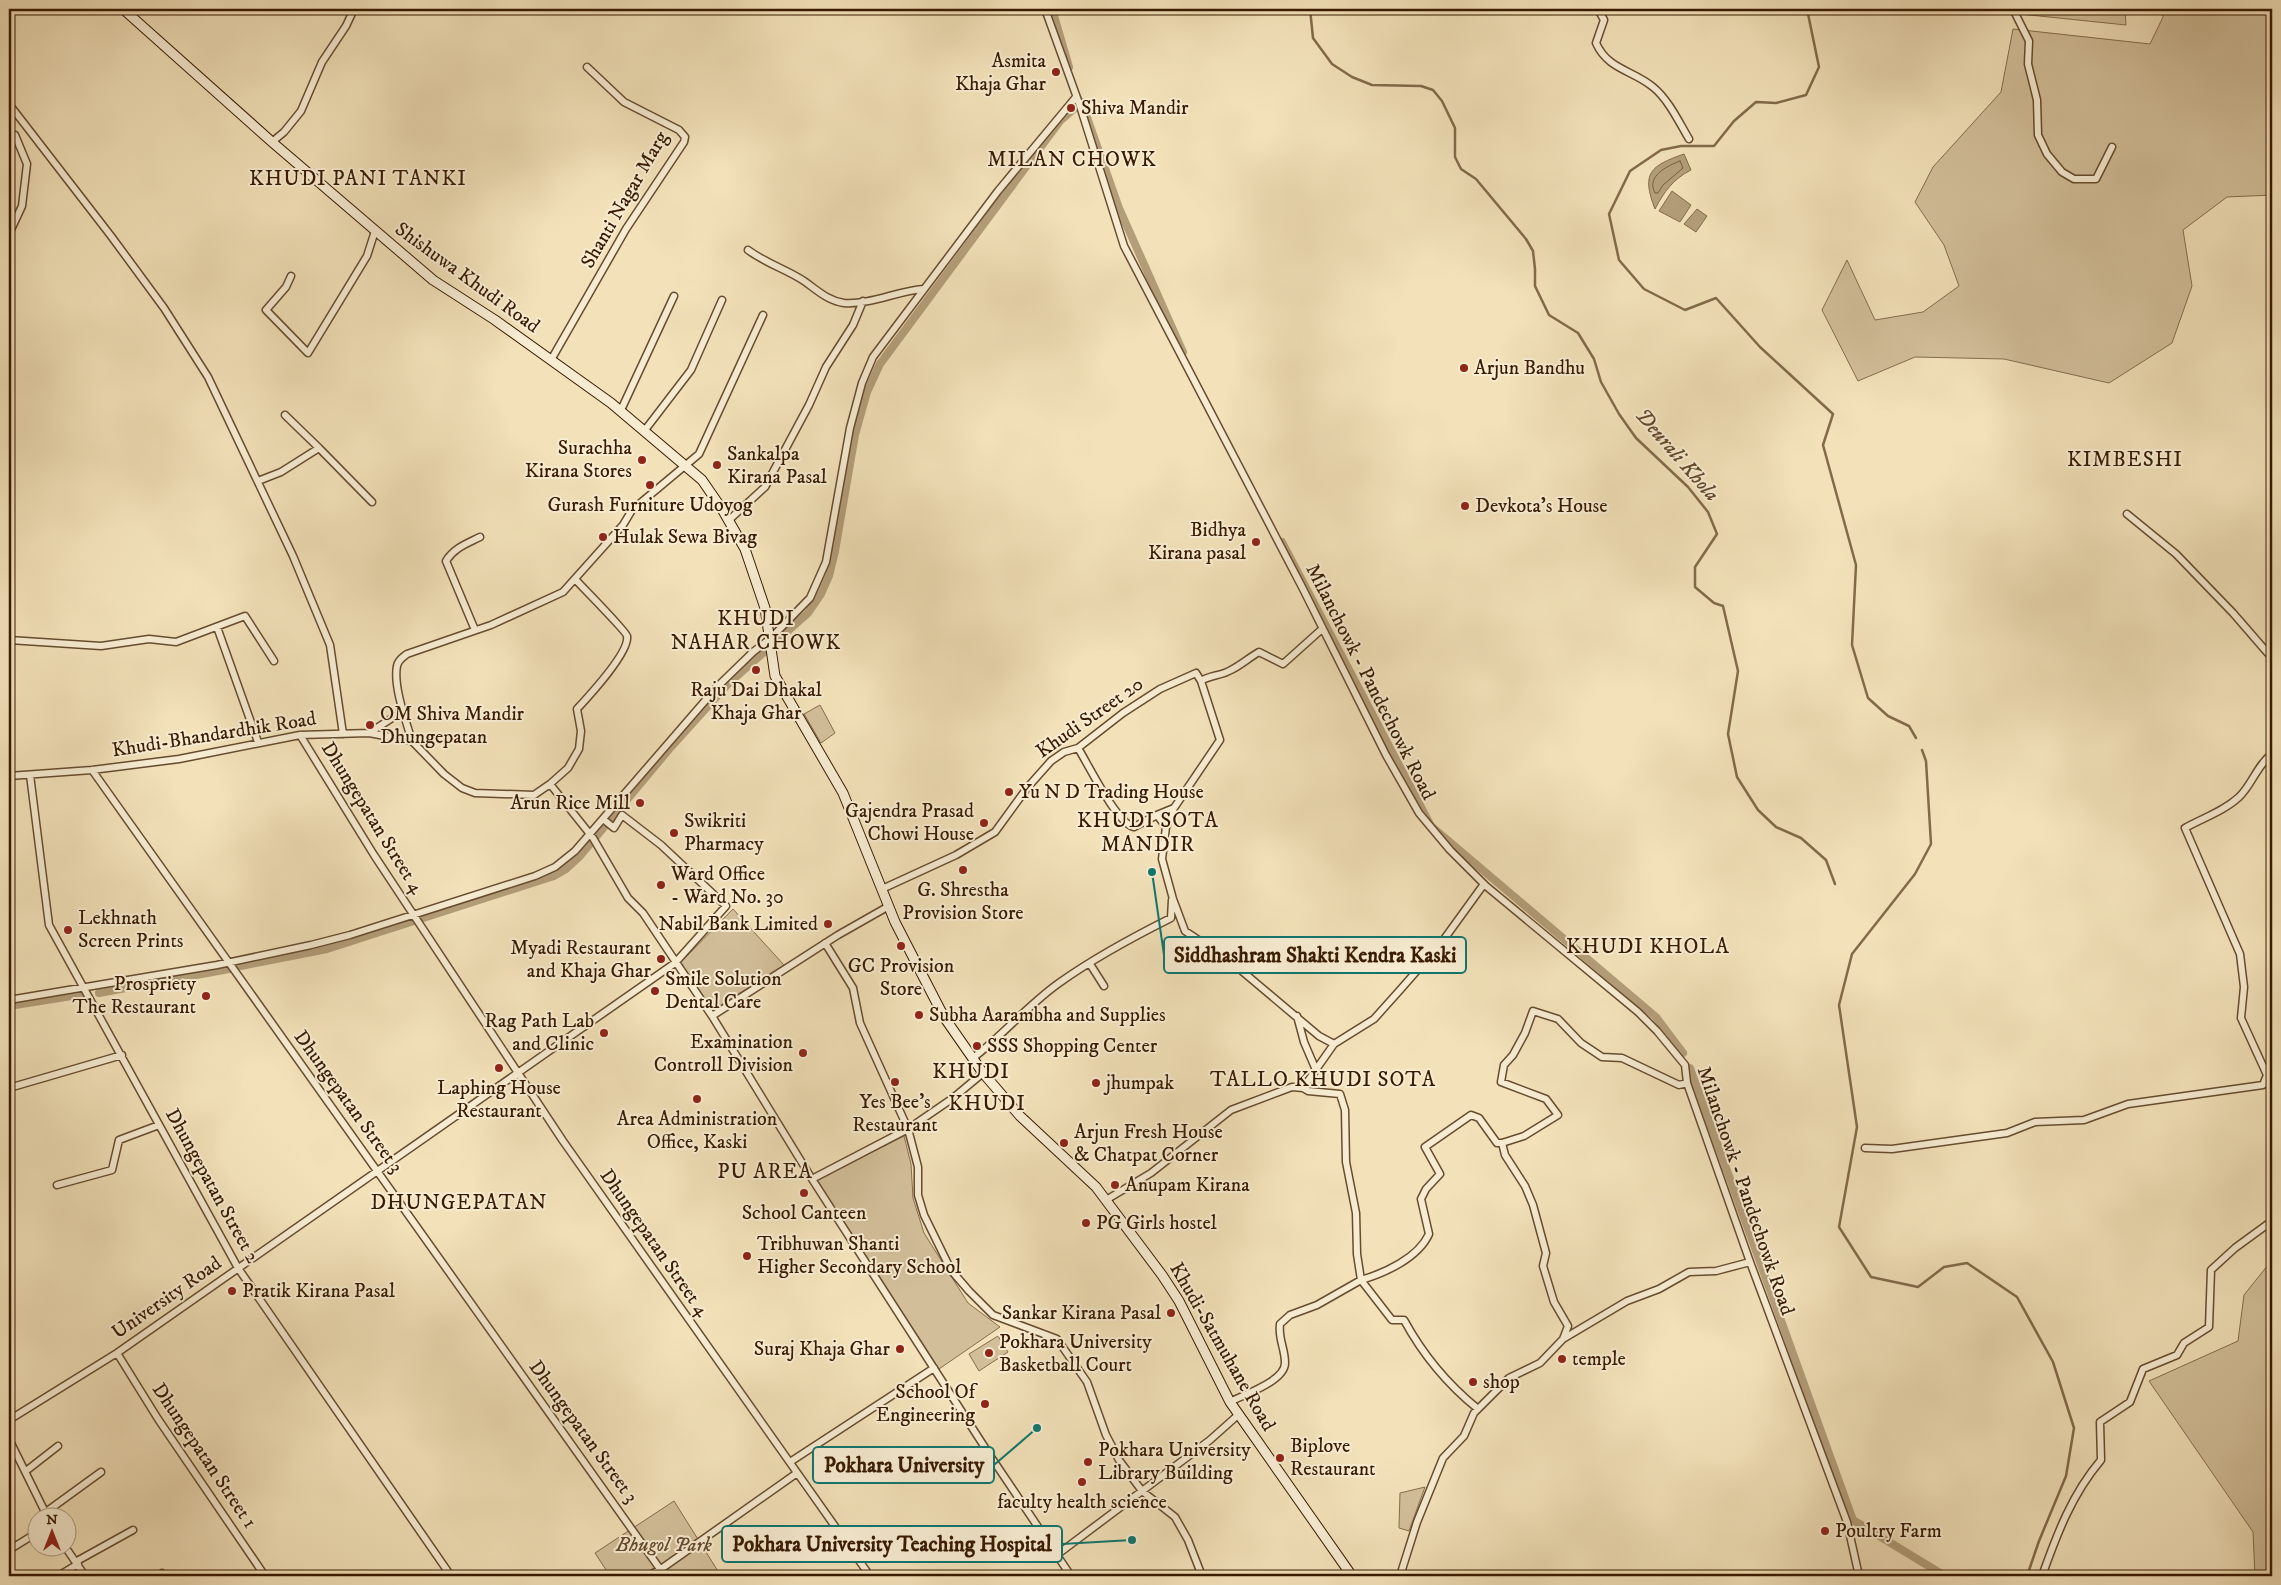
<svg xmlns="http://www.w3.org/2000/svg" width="2281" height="1585" font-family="'IM FELL DW Pica',serif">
<rect width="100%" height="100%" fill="#f2e1b9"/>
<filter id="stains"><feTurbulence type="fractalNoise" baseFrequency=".004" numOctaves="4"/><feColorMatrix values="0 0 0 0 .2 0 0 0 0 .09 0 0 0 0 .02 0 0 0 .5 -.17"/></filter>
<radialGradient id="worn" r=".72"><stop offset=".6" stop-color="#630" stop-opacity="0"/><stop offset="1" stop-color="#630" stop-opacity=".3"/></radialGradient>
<path fill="#d2bf9a" stroke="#856d4e" d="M 2021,9 L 2125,9 L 2126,25 L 2020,14 Z
M 2162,9 L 2272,9 L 2272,195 L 2227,197 L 2183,230 L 2192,286 L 2172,343 L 2109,383 L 2004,359 L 1915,357 L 1858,381 L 1822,310 L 1847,260 L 1875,320 L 1923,312 L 1959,286 L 1944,245 L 1915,202 L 1933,167 L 2001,92 L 2013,29 L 2150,44 L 2163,17 Z
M 820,705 L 835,733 L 821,743 L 804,714 Z
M 733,909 L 784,965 L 713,1010 L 680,963 Z
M 904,1136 L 911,1164 L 913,1198 L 924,1233 L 968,1303 L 1000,1327 L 939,1369 L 817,1180 Z
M 2272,1260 L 2272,1576 L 2255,1576 L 2253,1532 L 2149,1381 L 2238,1341 L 2244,1295 Z
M 998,1336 L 1008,1352 L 979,1371 L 969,1354 Z
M 1425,1487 L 1409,1531 L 1399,1528 L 1400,1493 Z
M 674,1501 L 721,1576 L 610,1576 L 595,1553 Z"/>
<path fill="#b39e7a" stroke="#826a4a" d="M 1684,154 L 1691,170 C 1673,179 1664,192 1655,209 C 1641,173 1650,166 1684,154 Z
M 1672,191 L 1691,205 L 1680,222 L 1659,211 Z
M 1697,209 L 1707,216 L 1696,232 L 1684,224 Z"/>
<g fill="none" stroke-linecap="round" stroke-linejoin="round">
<path stroke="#765c3e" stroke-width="1" d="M 1680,161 L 1683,168 L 1663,185 L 1658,193 L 1655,193 C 1646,176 1667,166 1680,161 Z"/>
<path stroke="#826a4a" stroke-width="2.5" d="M 1310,9 L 1313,38 L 1332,64 L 1352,77 L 1372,85 L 1421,86 L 1433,90 L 1442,101 L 1455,128 L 1455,157 L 1461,169 L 1476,179 L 1526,239 L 1533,251 L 1535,269 L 1535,286 L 1549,315 L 1578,333 L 1594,359 L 1601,382 L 1619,414 L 1636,438 L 1688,487 L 1708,512 L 1717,534 L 1695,567 L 1695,587 L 1714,603 L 1723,606 L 1738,671 L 1728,734 L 1737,777 L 1758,810 L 1776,827 L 1801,838 L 1826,860 L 1835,884
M 1807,9 L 1819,67 L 1806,95 L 1776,103 L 1756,102 L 1734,121 L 1714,146 L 1681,146 L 1661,150 L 1630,171 L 1609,214 L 1619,260 L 1644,289 L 1685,310 L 1716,298 L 1760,347 L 1833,414 L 1823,445 L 1856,565 L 1852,645 L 1868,698 L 1888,716 L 1909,726 L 1916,738
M 1922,750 L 1926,761 L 1931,844 L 1915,874 L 1852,954 L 1839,1005 L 1857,1127 L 1839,1227 L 1871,1277 L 1918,1287 L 1944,1267 L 1967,1263 L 2017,1297 L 2053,1362 L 2074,1428 L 2066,1476 L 2039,1541 L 2027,1576"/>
<path stroke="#b39e7a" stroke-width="8" d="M 1052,9 L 1069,67
M 1083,106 L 1119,208 L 1183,352
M 1282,542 L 1431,826 L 1656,1017 L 1683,1053
M 236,967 L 327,949 L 554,876 L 566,869 L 580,856 L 671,747 L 728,684 L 808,613 L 821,594 L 829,576 L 835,551 L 855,435 L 867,392 L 880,364 L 1060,121 L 1082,102
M 99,993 L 229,969
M 9,1006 L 84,994
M 1690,1068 L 1853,1520 L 1945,1576
M 2018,1576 L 2027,1574"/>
<g stroke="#664c2f" stroke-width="9">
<path id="street" d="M 1045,9 L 1080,106 L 1124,246 L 1302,587 L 1386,755 L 1419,813 L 1450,850 L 1486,886 L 1638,1012 L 1657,1031 L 1685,1065 L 1687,1083 L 1750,1262 L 1847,1522 L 1859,1576
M 1598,9 L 1604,20 L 1596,43 C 1608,70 1633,70 1653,87 C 1668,99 1679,122 1689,139
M 2013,9 L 2029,41 L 2028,64 L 2037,100 L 2038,135 L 2047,154 L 2062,172 L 2074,179 L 2096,179 L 2112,147
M 9,104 L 111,236 L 164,308 L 208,377 L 293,556 L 330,645 L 343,734
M 272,142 L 284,132 L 301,111 L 322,62 L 346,26 L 354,9
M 9,234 L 22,206 L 27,164 L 15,135
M 748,250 C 767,264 786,269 804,281 C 817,290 828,301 844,303 C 869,305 898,291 923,289
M 291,276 L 286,287 L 266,310 L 308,353 L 367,256 L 375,231
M 551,360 L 626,229 L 684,142 L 685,137 L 679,130 L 624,102 L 587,67
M 621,410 L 674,296
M 645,430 L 691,370 L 722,300
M 319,448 L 372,502
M 258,481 L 281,472 L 319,448 L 285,415
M 2127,514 L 2176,554 L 2233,613 L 2272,658
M 729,520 L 765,487 L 809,405 L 826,367 L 853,325 L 863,301
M 217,627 L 258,742
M 475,630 L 446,561 C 454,548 466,544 480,537
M 9,640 L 101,646 L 149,639 L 176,642 L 245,616 L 274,661
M 1201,681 C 1210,675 1221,676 1231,670 C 1241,665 1250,657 1259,652 L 1283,664 L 1322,629
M 369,733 L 403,711
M 300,735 L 374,855 L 563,1141 L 870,1576
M 412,741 C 406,721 393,686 397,666 C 398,660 403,657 407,654 L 491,625 L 563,592 L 623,525 L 632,510 L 699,454 L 763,315
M 1078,748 C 1088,764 1117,824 1134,827 L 1157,815 L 1166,827
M 92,770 L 665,1576
M 30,775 L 49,925 L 238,1268 L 451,1576
M 9,776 L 92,770 L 179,759 L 300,735 L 369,733 L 412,741 L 444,774 L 462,788 L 475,793 L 534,795 L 550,784 L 568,768 L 579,749 L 581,731 L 577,709 C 588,697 630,652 627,636 C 626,631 582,587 575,579
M 550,784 L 593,838 L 628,898 L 643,913 L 712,1016 L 812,1179 L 991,1457 L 1071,1576
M 1157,815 L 1174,808
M 882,889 L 956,855 L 995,832 L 1027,788 L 1051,761 L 1064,752 L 1078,748 L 1123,713 L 1160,689 L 1196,673 L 1201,681 L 1220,740 L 1174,808 L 1166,827 L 1162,859 L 1173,899 L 1185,931 L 1230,961 L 1319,1036 L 1334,1044
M 825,943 L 853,988 L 860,1023 L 908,1129 L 918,1167 L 918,1195 L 924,1215 L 951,1270 L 969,1291 L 993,1315 L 1057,1339 L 1087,1382 L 1106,1435 L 1119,1460 L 1142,1491 L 1175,1517 L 1188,1540 L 1202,1576
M 1090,964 L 1104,986
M 9,1000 L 217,965 L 311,945 L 350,935 L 535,876 L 555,867 L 575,851 L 717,687 L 753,652 L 770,639 L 810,598 L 826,562 L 850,428 L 862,383 L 873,357 L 998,191 L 1076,97
M 712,1016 L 838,935 L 889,906
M 1297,1016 L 1304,1042 L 1316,1070
M 973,1058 C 1003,1035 1028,1005 1059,983 C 1094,958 1133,937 1171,918 L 1172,900
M 9,1088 L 122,1055
M 1303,1088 L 1308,1091 L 1340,1094 L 1345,1110 L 1346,1162 L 1356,1213 L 1357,1254 L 1361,1280 C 1385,1273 1418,1258 1429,1234 L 1421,1199 L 1426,1189 L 1440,1174 L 1425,1147 L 1471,1115 L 1479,1118 L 1497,1143 L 1502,1143
M 1865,1148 L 1892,1149 L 2007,1133 L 2035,1122 L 2084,1120 L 2128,1104 L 2263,1085 L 2267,1075 L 2241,1018 L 2244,987 L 2240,954 L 2185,828 C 2203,818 2224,811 2239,797 C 2252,785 2257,765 2272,754
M 812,1179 L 908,1129 L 953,1098 L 983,1073
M 57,1185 L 112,1170 L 119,1140 L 159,1125
M 1106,1200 L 1151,1173 L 1231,1110 L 1292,1087 L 1303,1088 L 1334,1044 L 1374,1019 L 1400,990 L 1442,942 L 1484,884
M 1563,1339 L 1568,1326 L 1554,1302 L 1543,1266 L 1546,1253 L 1533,1205 L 1525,1186 L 1505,1155 L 1502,1143 L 1524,1136 L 1558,1115 L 1546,1099 L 1501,1082 L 1504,1065 L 1513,1055 L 1525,1033 L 1533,1011 L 1558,1019 L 1581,1043 L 1602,1057 L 1622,1058 L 1679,1085 L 1687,1083
M 117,1353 L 158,1419 L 265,1576
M 1230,1402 C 1245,1394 1285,1381 1285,1363 C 1285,1348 1278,1339 1280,1324 L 1290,1315 L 1317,1305 L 1361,1280 L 1392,1320 L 1404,1320 C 1423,1355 1447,1384 1478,1409
M 9,1420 L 117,1353 L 675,963 L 726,906 L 661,845 L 622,815 L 614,828 L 603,819
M 9,1439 L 48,1518
M 790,1462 L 934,1368
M 26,1471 L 58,1446
M 46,1512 L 101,1472
M 66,1548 L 85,1576
M 9,1550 L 38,1532
M 1058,1554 L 1210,1440 L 1238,1415
M 77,1561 L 133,1530
M 58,1576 L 78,1564
M 157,1576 L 162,1573
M 648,1576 L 661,1569 L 797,1473
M 1400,1576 L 1417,1522 L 1443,1458 L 1464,1436 L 1474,1413 L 1509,1378 L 1540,1363 L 1563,1339 L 1627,1301 L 1659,1289 L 1689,1272 L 1716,1271 L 1750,1262
M 1850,1576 L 1854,1574 L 1855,1576
M 2042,1576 C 2057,1534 2072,1494 2101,1460 L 2100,1422 L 2130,1402 L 2143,1369 L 2177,1355 L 2184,1343 L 2209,1327 L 2211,1270 L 2235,1248 L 2272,1221"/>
</g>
<g stroke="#381b01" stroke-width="11">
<path id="secondary" d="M 123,9 L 272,142 L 433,280 L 495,320 L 611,403 L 702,480 L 722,509 L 745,549 L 765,608 L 775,676 L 843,793 L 895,922 L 944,1017 L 983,1073 L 1020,1116 L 1096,1187 L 1162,1275 L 1179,1301 L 1230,1402 L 1352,1576"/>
</g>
<use href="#street" stroke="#f7ecd2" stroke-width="6"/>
<use href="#secondary" stroke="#f7ecd2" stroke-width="9"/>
</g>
<g fill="#8f2418" stroke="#f7ecd2" stroke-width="2">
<circle cx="1056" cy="72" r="5"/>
<circle cx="1071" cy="108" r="5"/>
<circle cx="1464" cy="368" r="5"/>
<circle cx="642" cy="460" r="5"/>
<circle cx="717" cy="465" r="5"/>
<circle cx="650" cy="485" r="5"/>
<circle cx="1465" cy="506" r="5"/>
<circle cx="603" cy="537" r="5"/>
<circle cx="1256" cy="542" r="5"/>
<circle cx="756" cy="670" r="5"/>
<circle cx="370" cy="725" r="5"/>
<circle cx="1009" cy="792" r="5"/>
<circle cx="640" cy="803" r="5"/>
<circle cx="984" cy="823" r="5"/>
<circle cx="674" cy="833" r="5"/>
<circle cx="963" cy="870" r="5"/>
<circle cx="661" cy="885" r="5"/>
<circle cx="828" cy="924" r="5"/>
<circle cx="68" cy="930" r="5"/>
<circle cx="901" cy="946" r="5"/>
<circle cx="661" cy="959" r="5"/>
<circle cx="655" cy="991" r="5"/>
<circle cx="206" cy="996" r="5"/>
<circle cx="919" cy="1015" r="5"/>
<circle cx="604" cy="1033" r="5"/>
<circle cx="977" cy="1046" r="5"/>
<circle cx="803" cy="1053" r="5"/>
<circle cx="499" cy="1068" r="5"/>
<circle cx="895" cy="1082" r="5"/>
<circle cx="1096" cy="1083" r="5"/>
<circle cx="697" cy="1099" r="5"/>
<circle cx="1064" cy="1143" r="5"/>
<circle cx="1115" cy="1185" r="5"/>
<circle cx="804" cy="1193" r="5"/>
<circle cx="1086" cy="1223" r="5"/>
<circle cx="747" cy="1256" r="5"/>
<circle cx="232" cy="1291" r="5"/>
<circle cx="1171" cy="1313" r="5"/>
<circle cx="900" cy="1349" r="5"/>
<circle cx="989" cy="1353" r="5"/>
<circle cx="1562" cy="1359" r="5"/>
<circle cx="1473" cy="1382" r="5"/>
<circle cx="985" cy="1404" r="5"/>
<circle cx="1280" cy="1458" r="5"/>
<circle cx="1088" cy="1462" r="5"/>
<circle cx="1082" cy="1482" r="5"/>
<circle cx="1825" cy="1531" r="5"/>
</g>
<g text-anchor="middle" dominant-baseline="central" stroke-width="4" stroke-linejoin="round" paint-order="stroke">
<g font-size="20" fill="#381b01" stroke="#f7ecd2" text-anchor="start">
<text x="1046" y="61" text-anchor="end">Asmita<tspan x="1046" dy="23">Khaja Ghar</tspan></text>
<text x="1081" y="108">Shiva Mandir</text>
<text x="1474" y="368">Arjun Bandhu</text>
<text x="632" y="448" text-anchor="end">Surachha<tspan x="632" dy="23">Kirana Stores</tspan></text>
<text x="727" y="454">Sankalpa<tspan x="727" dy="23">Kirana Pasal</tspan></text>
<text x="650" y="505" text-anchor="middle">Gurash Furniture Udoyog</text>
<text x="1475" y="506">Devkota's House</text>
<text x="1246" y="530" text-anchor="end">Bidhya<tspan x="1246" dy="23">Kirana pasal</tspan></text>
<text x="613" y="537">Hulak Sewa Bivag</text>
<text x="756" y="690" text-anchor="middle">Raju Dai Dhakal<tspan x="756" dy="23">Khaja Ghar</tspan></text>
<text x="380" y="714">OM Shiva Mandir<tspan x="380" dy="23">Dhungepatan</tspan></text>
<text x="1019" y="792">Yu N D Trading House</text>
<text x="630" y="803" text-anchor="end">Arun Rice Mill</text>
<text x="974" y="811" text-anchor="end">Gajendra Prasad<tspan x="974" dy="23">Chowi House</tspan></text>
<text x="684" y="821">Swikriti<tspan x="684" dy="23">Pharmacy</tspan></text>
<text x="671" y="874">Ward Office<tspan x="671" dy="23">- Ward No. 30</tspan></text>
<text x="963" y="890" text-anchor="middle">G. Shrestha<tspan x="963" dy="23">Provision Store</tspan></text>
<text x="78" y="918">Lekhnath<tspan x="78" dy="23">Screen Prints</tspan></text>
<text x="818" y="924" text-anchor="end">Nabil Bank Limited</text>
<text x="651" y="948" text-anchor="end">Myadi Restaurant<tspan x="651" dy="23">and Khaja Ghar</tspan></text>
<text x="901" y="966" text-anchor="middle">GC Provision<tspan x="901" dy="23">Store</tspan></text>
<text x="665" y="979">Smile Solution<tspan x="665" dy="23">Dental Care</tspan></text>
<text x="196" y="984" text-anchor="end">Prospriety<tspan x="196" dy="23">The Restaurant</tspan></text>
<text x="929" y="1015">Subha Aarambha and Supplies</text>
<text x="594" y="1021" text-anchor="end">Rag Path Lab<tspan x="594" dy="23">and Clinic</tspan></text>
<text x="793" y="1042" text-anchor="end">Examination<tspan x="793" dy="23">Controll Division</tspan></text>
<text x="987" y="1046">SSS Shopping Center</text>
<text x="1106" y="1083">jhumpak</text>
<text x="499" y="1088" text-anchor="middle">Laphing House<tspan x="499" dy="23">Restaurant</tspan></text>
<text x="895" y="1102" text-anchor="middle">Yes Bee's<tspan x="895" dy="23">Restaurant</tspan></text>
<text x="697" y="1119" text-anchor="middle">Area Administration<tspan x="697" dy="23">Office, Kaski</tspan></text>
<text x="1074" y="1132">Arjun Fresh House<tspan x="1074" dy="23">&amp; Chatpat Corner</tspan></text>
<text x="1125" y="1185">Anupam Kirana</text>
<text x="804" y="1213" text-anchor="middle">School Canteen</text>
<text x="1096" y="1223">PG Girls hostel</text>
<text x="757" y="1244">Tribhuwan Shanti<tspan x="757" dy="23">Higher Secondary School</tspan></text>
<text x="242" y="1291">Pratik Kirana Pasal</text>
<text x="1161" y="1313" text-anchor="end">Sankar Kirana Pasal</text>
<text x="999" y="1342">Pokhara University<tspan x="999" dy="23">Basketball Court</tspan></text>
<text x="890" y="1349" text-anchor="end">Suraj Khaja Ghar</text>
<text x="1572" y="1359">temple</text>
<text x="1483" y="1382">shop</text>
<text x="975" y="1392" text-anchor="end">School Of<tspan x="975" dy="23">Engineering</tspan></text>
<text x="1290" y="1446">Biplove<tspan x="1290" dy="23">Restaurant</tspan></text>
<text x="1098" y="1450">Pokhara University<tspan x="1098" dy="23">Library Building</tspan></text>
<text x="1082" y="1502" text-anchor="middle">faculty health science</text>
<text x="1835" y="1531">Poultry Farm</text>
</g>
<g font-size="20" fill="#381b01" stroke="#f7ecd2">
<text transform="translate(625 200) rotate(-60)">Shanti Nagar Marg</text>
<text transform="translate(467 278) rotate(36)">Shishuwa Khudi Road</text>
<text transform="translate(1370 682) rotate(63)">Milanchowk - Pandechowk Road</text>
<text transform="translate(1090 718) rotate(-35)">Khudi Street 20</text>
<text transform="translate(214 735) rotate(-9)">Khudi-Bhandardhik Road</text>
<text transform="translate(372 818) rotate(58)">Dhungepatan Street 4</text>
<text transform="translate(348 1102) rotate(54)">Dhungepatan Street 3</text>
<text transform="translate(212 1186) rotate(61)">Dhungepatan Street 2</text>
<text transform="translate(1745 1191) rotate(71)">Milanchowk - Pandechowk Road</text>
<text transform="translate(654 1243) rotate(55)">Dhungepatan Street 4</text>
<text transform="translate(167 1298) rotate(-35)">University Road</text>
<text transform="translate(1222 1347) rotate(60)">Khudi-Satmuhane Road</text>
<text transform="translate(583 1432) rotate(54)">Dhungepatan Street 3</text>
<text transform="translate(204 1456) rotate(56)">Dhungepatan Street 1</text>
</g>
<g font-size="20" font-style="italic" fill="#664c2f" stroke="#f7ecd2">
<text x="664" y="1545">Bhugol Park</text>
</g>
<g font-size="21" letter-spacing="1" fill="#381b01" stroke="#f7ecd2">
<text x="1072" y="160">MILAN CHOWK</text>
<text x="358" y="179">KHUDI PANI TANKI</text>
<text x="2125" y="460">KIMBESHI</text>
<text x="756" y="619">KHUDI<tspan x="756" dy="24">NAHAR CHOWK</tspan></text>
<text x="1148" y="821">KHUDI SOTA<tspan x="1148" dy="24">MANDIR</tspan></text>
<text x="1648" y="947">KHUDI KHOLA</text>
<text x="971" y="1072">KHUDI</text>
<text x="1323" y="1080">TALLO KHUDI SOTA</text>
<text x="987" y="1104">KHUDI</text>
<text x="765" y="1172">PU AREA</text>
<text x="459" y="1203">DHUNGEPATAN</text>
</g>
<g font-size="21" font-style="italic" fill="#63492b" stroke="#f7ecd2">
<text transform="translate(1677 455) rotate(49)">Deurali Khola</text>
</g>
</g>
<path fill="none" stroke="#0f766e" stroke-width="2" d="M1152 872L1164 955M1037 1428L994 1465M1132 1540L1062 1544"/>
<g fill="#0f766e" stroke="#f7ecd2" stroke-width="2">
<circle cx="1152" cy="872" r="5"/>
<circle cx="1037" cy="1428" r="5"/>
<circle cx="1132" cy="1540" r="5"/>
</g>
<g fill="#f7ecd2" stroke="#0f766e" stroke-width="2">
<rect x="1164" y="937" width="302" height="36" rx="5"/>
<rect x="813" y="1447" width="181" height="36" rx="5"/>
<rect x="722" y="1526" width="340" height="36" rx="5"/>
</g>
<g font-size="21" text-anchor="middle" font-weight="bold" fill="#381b01">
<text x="1315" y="962">Siddhashram Shakti Kendra Kaski</text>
<text x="904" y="1472">Pokhara University</text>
<text x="892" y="1551">Pokhara University Teaching Hospital</text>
</g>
<rect width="2281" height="1585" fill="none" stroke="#f2e1b9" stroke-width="30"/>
<rect x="10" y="10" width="2261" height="1565" fill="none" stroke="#381b01" stroke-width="2.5"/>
<rect x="15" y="15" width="2251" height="1555" fill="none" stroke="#381b01"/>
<g transform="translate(52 1532)"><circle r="24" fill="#f7ecd2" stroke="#ab987e"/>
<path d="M0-4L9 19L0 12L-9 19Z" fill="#8f2418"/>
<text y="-8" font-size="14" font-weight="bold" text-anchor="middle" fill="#381b01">N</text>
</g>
<rect width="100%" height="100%" filter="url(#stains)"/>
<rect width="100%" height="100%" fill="url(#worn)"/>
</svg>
